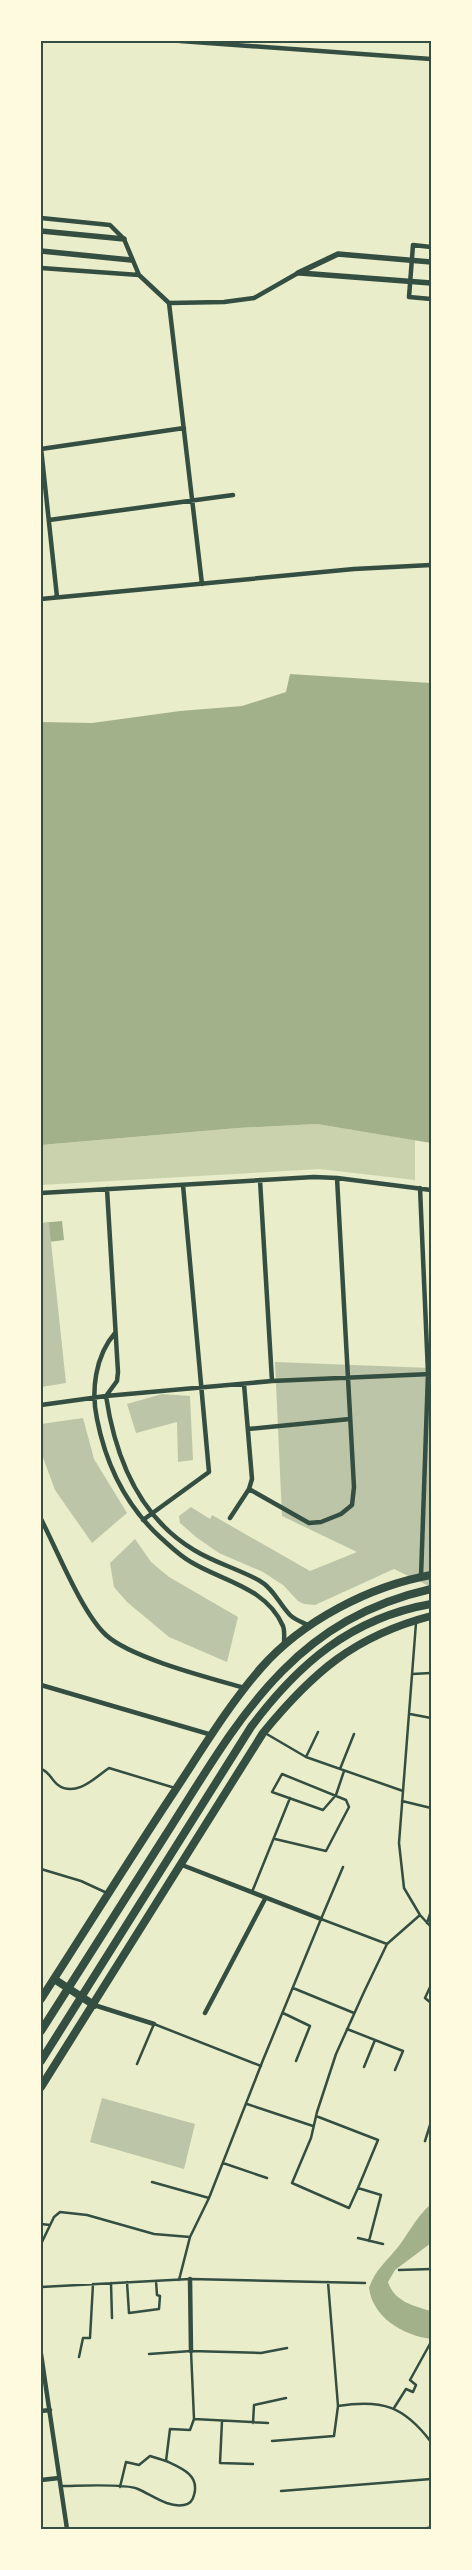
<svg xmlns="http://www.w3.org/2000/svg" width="472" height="2570" font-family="Bitter,serif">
<rect width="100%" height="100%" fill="#e9edc9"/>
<path fill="#cad2ad" d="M 317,1124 L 415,1140 L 415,1180 L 319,1169 L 41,1185 L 41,1145 L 238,1128 Z"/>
<path fill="#a3b18a" d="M 290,674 L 431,683 L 431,1143 L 317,1124 L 238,1128 L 41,1145 L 41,722 L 92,723 L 180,711 L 242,706 L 286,692 Z
M 62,1221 L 64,1240 L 41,1243 L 41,1223 Z
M 431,2204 L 431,2243 L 395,2270 L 388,2282 C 394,2301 413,2306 431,2311 L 431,2339 C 403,2335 373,2318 369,2288 C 375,2270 386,2262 398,2247 C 409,2233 416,2217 431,2204 Z"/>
<path fill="#bcc5a7" d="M 41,1223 L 49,1223 L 66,1383 L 41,1387 Z
M 275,1362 L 431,1368 L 431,1587 L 394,1569 L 315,1605 L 304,1604 L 298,1601 L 283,1585 L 263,1572 L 219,1553 L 196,1537 L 180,1523 L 179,1516 L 191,1507 L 210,1519 L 212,1515 L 310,1571 L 357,1552 L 282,1516 Z
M 162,1394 L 190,1396 L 193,1460 L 178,1462 L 177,1422 L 136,1433 L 127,1404 Z
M 83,1418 L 94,1459 L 127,1513 L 92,1543 L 55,1490 L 41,1452 L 41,1424 Z
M 135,1539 L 151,1562 L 169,1577 L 238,1617 L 227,1662 L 169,1637 L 127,1602 L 114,1587 L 110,1563 Z
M 102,2098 L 195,2124 L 184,2169 L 90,2142 Z"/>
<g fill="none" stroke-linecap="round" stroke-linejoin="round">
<path stroke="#344e41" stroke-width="2.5" d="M 416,1623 L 399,1843 L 404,1888 L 420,1915 L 431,1927
M 412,1674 L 431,1673
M 410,1714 L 431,1718
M 265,1733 L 306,1757 L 403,1791
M 306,1757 L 318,1732
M 41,1769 C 49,1771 52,1781 58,1785 C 76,1798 96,1777 109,1768 L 175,1788
M 340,1769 L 354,1734
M 402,1801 L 431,1808
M 275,1839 L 326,1851 L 349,1807 L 346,1800 L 282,1774 L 272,1792 L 323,1810 L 336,1795 L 344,1771
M 41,1869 L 81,1881 L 107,1893
M 252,1892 L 290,1798
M 321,1919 L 343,1867
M 427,1923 L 431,1911
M 431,1985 L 425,1998 L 431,2003
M 293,1988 L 354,2013
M 283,2013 L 310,2026 L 296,2061
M 347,2029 L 403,2051 L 395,2070
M 137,2064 L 154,2024 L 261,2066
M 364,2067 L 375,2040
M 247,2104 L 313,2126
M 316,2116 L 378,2140 L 358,2188
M 425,2141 L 431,2122
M 223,2163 L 267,2178
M 152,2182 L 209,2198
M 41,2224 L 50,2225
M 358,2238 L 383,2244
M 369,2241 L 381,2195 L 358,2188 L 349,2208 L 292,2183 L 311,2138 L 317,2112 L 336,2054 L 364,1992 L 387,1944 L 420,1915
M 41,2244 L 54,2217 L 60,2212 L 87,2215 L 154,2234 L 190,2237
M 399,2270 L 431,2269
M 179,2280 L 190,2237 L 209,2198 L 263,2060 L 321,1919 L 387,1944
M 127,2282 L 129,2313 L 159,2309 L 160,2296 L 157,2295 L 156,2281
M 111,2283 L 112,2318
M 41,2287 L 190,2279 L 365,2283
M 149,2354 L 191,2351 L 261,2353 L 287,2348
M 79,2357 L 83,2338 L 90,2338 L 93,2284
M 338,2406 C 382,2399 404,2406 431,2442
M 394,2408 L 406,2389 L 413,2392 L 416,2385 L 410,2380 L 431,2342
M 194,2419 L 268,2423
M 222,2421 L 220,2463 L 253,2464
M 253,2423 L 254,2405 L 286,2398
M 272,2441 L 334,2436 L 338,2406 L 328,2282
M 61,2486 C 78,2486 125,2483 138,2489 C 152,2495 168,2508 184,2505 C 190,2504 193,2500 194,2495 C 200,2475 181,2468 166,2461
M 120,2487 L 126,2462 L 139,2465 L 150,2456 L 166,2461 L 170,2429 L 190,2430 L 194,2419 L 191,2351
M 281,2491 L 431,2479"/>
<path stroke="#344e41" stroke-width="4.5" d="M 180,41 L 431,59
M 41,218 L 110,225 L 124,239 L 139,275 L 169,303 L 202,584
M 431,247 L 413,245 L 409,297 L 431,299
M 41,268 L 139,275
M 169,303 L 224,302 L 254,298 L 298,273
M 41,448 L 57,597
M 41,449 L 184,428
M 49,520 L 233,495
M 41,599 L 354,569 L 431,565
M 260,1180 L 272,1381
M 420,1188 L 428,1373 L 421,1577
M 107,1189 L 118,1372 L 117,1381 L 106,1396 C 115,1456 139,1517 194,1550 C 215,1563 239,1569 260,1581 C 273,1588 280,1605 290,1615 C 295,1620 304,1623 310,1626
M 41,1193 L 314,1177 L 337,1178 L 431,1190
M 115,1333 C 95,1356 91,1391 97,1419 C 106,1465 126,1506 161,1538 C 170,1546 180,1556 191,1562 C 222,1581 266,1587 283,1626 C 285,1631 284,1639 284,1645
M 41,1405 L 106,1396 L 272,1381 L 431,1374
M 248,1429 L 350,1419
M 249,1489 L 309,1523 L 321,1522 L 341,1514 L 352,1505 L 354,1487 L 337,1178
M 230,1518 L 249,1489 L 252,1479 L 244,1384
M 41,1519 C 57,1550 82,1613 106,1635 C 131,1658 210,1678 245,1688
M 143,1520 L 209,1472 L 183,1185
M 41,1685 L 212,1735
M 182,1865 L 321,1919
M 94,2005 L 154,2024
M 205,2013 L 265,1899
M 190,2279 L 191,2351
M 41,2354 L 67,2529
M 41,2411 L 50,2410
M 41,2480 L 59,2478"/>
<path stroke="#344e41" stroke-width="5.5" d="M 41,231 L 124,239
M 41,251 L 131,260
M 298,273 L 338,254 L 431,262
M 300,273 L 431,283"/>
<path stroke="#344e41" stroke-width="8" d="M 54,1979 L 94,2005
M 41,1999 C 85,1931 127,1863 172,1795 C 200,1753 227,1707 261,1668 C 302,1621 370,1586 431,1575
M 41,2031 C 83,1966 124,1901 165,1836 C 237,1723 289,1621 431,1589
M 41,2061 L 251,1727 C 298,1664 351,1618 431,1604
M 41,2087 L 263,1733 C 312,1673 354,1636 431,1616"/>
<path stroke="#7c8e77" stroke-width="3" d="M 425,2529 L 431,2527"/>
</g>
<rect width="472" height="2570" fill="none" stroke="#fefae0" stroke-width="85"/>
<rect x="42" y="42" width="388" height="2486" fill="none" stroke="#344e41" stroke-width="2"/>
</svg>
